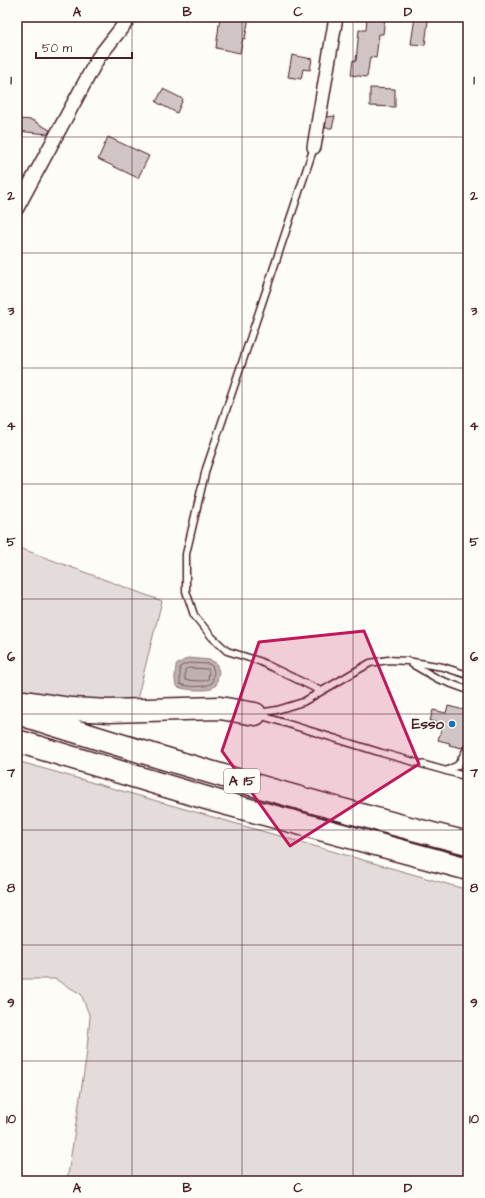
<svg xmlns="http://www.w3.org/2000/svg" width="485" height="1198" font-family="'Architects Daughter',sans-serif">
<rect width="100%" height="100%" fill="#fdfcf7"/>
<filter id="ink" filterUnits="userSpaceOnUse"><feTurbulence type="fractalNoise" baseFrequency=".025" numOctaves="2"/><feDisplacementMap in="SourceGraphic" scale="8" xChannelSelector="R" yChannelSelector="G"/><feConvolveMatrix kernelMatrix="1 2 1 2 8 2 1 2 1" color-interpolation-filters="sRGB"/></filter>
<g filter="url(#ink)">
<path fill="#e3dcda" stroke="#967e82" d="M 17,547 L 162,601 L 136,703 L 91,701 L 26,693 L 17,689 Z
M 17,761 L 468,890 L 468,1181 L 67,1181 L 86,1059 L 90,1017 L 81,994 L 55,979 L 17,979 Z"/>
<path fill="#c0b1b1" stroke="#91777b" d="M 188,658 L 210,660 L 216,663 L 219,672 L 216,685 C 214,686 213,688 211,689 C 206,691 180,690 177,686 C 173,682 176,670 176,665 Z"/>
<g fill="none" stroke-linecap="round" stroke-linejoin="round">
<path stroke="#795961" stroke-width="1" d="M 189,663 L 209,664 L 212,666 L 214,672 L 212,683 C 206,688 187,687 180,684 L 180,667 Z
M 189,668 L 208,669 L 209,672 L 208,680 L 202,681 L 185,680 L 185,670 Z"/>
</g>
<path fill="#d0c5c4" stroke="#4a1f2b" d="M 220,17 L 249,17 L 245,39 L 243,38 L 240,53 L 216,48 Z
M 367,17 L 385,17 L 383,34 L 379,34 L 376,58 L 370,57 L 367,77 L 351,75 L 353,60 L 356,61 L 359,30 L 366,30 Z
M 415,17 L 427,17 L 427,21 L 428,21 L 425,45 L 411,44 Z
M 292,55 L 312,59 L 310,70 L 303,69 L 301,79 L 288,77 Z
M 370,88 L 395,89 L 395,107 L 370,106 Z
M 163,89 L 183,99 L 177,113 L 156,102 Z
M 335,116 L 332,128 L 325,128 L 327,117 Z
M 17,119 L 32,120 L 50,130 L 48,134 L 17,131 Z
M 108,137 L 149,156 L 138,178 L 98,159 Z
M 448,706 L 468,711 L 468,745 L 464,745 L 462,748 L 449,745 L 450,743 L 438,740 L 443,724 L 430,721 L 433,710 L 446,713 Z"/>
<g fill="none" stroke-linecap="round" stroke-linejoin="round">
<g stroke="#4a1f2b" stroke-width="9">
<path id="lane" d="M 314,147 L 244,357 L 206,469 L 186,554 L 186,591 L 194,615 L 212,637 L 227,651 L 259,661 L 321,691
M 412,664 L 438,679 L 468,690
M 259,713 L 277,710 L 303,702 L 370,663 L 388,660 L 407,661 L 443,667 L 468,675
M 259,715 L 382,753 L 468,777
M 446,771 L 458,765 L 467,749"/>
</g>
<g stroke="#4a1f2b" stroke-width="16">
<path id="street" d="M 314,147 L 336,17
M 17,208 L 98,58 L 130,17"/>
</g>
<g stroke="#4a1f2b" stroke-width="25">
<path id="highway" d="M 17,710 L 25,702 L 71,709 L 109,711 L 220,708 L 255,714
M 17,713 C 166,760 316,805 468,843
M 17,741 L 216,801 L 468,869"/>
</g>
<use href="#lane" stroke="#fdfcf7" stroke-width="6"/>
<use href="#street" stroke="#fdfcf7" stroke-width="13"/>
<use href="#highway" stroke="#fdfcf7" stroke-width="22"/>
</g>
</g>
<path fill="#c2185b" fill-opacity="0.2" stroke="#c2185b" stroke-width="3" stroke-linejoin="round" d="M 364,631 L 419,764 L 290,846 L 222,751 L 259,642 Z"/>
<path fill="none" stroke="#4a1f2b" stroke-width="1" stroke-opacity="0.55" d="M 132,17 L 132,1181M 242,17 L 242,1181M 353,17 L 353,1181M 17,137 L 468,137M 17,253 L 468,253M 17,368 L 468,368M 17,484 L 468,484M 17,599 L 468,599M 17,714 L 468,714M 17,830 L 468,830M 17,945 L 468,945M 17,1061 L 468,1061"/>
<circle fill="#1f6fb2" stroke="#fdfcf7" stroke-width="1.5" cx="452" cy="724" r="4"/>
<g text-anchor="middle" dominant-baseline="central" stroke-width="3" stroke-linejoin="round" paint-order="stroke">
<rect fill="#fdfcf7" stroke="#806168" stroke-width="1" x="224" y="769" width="36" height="24" rx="3"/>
<g font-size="14" font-weight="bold" fill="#4a1f2b">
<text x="242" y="781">A 15</text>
</g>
<g font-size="15" font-weight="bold" fill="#4a1f2b" stroke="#fdfcf7" text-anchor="end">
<text x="444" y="724">Esso</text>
</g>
</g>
<rect width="485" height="1198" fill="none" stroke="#fdfcf7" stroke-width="44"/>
<path d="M36 52v6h96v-6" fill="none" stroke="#4a1f2b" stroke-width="2"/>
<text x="42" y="52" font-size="12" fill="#4a1f2b" stroke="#fdfcf7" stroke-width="3" paint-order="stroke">50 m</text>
<rect x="22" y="22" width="441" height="1154" fill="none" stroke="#4a1f2b" stroke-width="1.5"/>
<g font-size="13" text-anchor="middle" font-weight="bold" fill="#4a1f2b">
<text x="77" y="16">A</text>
<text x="187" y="16">B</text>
<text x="298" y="16">C</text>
<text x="408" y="16">D</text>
<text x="11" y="84">1</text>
<text x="474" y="84">1</text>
<text x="11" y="200">2</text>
<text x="474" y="200">2</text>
<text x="11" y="315">3</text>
<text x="474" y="315">3</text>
<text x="11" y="430">4</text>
<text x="474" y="430">4</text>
<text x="11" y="546">5</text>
<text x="474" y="546">5</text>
<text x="11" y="661">6</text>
<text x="474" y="661">6</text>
<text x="11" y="777">7</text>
<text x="474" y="777">7</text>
<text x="11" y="892">8</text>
<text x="474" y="892">8</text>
<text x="11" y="1007">9</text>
<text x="474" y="1007">9</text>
<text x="11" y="1123">10</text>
<text x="474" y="1123">10</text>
<text x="77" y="1192">A</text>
<text x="187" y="1192">B</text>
<text x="298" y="1192">C</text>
<text x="408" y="1192">D</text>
</g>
</svg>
